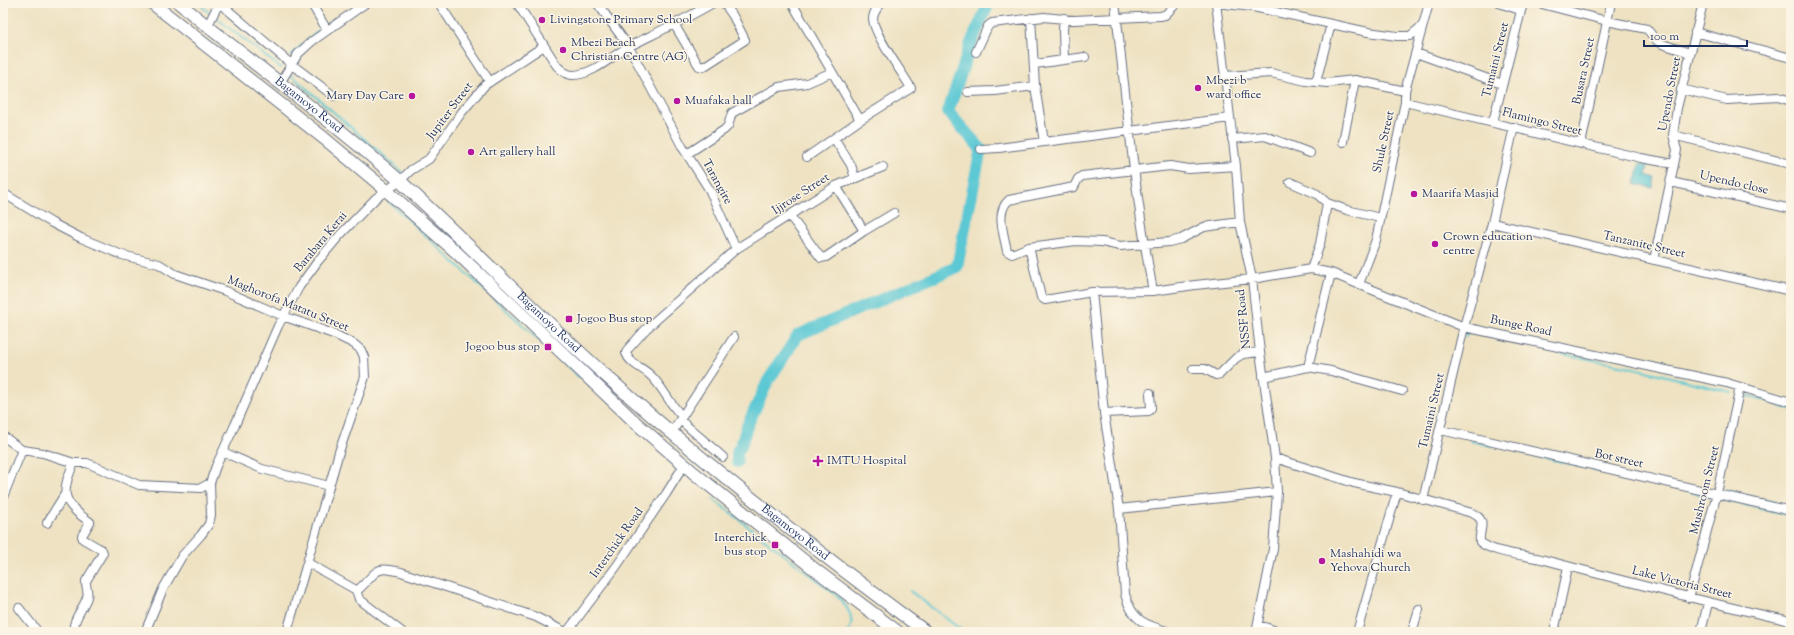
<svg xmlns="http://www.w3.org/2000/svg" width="1794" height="635" font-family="'Sorts Mill Goudy',serif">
<rect width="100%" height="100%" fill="#fcf5e5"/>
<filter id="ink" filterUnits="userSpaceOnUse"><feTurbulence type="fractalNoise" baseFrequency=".025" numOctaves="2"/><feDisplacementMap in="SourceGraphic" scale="8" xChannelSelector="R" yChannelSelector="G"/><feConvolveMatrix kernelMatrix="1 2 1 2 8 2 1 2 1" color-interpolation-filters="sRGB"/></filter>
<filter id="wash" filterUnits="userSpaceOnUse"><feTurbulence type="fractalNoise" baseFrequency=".012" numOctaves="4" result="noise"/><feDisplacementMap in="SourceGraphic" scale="16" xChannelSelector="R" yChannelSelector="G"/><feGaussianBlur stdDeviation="0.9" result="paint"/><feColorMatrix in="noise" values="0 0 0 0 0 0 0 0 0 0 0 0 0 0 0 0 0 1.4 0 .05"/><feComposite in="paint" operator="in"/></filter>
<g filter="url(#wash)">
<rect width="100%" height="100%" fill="#eee2c2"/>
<path fill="#5cc8d4" stroke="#3c7c99" d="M 1640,164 L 1648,166 L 1646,175 L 1655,178 L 1653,188 L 1635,184 Z"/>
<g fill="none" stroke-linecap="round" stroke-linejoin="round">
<path stroke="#5cc8d4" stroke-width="2" d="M 198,3 L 212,15
M 215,17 L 281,68
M 327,24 L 342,15
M 291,55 L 319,30
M 291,75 L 402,172
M 388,201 L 579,377
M 1466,337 L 1467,332 L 1472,333
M 1544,348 L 1557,353 L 1626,366 L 1731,392
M 1743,395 L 1766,400 L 1791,410
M 1471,441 L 1492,446
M 1523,453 L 1661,485
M 1691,492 L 1714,498
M 1721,492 L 1722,490 L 1791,506
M 1720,496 L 1720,499 L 1791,516
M 713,499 L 835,594 C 844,603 858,618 848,632
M 910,591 L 964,632"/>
<path stroke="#5cc8d4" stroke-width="12" d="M 737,462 L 737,451 L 741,446 L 747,426 L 768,381 L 798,335 L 957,267 L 981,149 L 948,112 L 971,43 L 989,3"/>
</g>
</g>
<g filter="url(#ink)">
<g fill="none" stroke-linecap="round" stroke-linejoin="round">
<g stroke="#656e81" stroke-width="10">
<path id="minor" d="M 311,3 L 327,30
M 439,3 L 490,82
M 517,3 L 557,66 C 561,70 566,75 573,75 C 593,75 613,55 630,46 C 658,32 686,19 713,3
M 597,3 L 629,47 L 683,148 L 709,189 L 736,249 L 646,329 L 628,349 L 626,353 C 630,364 641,367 649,374 C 663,386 669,404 682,416
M 792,3 L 860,120
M 1115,3 C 1126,99 1135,196 1153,291
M 1216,3 L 1236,166 L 1240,222 L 1252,279 L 1260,352 L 1275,458 L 1277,492 L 1273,549 L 1256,632
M 1216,3 L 1253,7 L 1368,32 L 1397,36 L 1410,36 L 1423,25
M 1499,3 L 1520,10
M 1538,3 L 1607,21 L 1647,29 L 1655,39 L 1662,44 L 1690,53
M 1031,18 L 1035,86 L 1044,142 L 1230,118
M 674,24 L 699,66 L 703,67 L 745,40 L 733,16 L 724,3
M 207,27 L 217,7 L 222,5 L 291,64 L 334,96
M 1695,32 L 1791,58
M 976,52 L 988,26 L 992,23 L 1044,17 L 1074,20 L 1160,16 L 1165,15 L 1177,3
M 1416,53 L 1502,84
M 1064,60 L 1063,30 L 1064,18
M 1035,64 L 1085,57
M 1226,76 L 1271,73 L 1306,81 L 1327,83 L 1355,80 L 1405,91
M 1316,82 L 1331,24
M 280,83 L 298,54 L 311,42 L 366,3
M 1681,89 L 1727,100 L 1778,97 L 1791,101
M 968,92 L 995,91 L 1035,86
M 1405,102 L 1641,158 L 1674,164
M 1493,122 L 1523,3
M 1673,135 L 1791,164
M 834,138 L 851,165 L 855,178
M 1232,139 L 1265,136 L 1310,153
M 1343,142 L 1355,80
M 1581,144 L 1611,3
M 981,149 L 999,148 L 1044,142
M 687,154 L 724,130 L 728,126 L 732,113 L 779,87 L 807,83 L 832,72
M 807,157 L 860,120 L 911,88 C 902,72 874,35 873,19 C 873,13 878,6 882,3
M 1236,166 L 1189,169 L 1170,166 L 1082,176 L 1078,179 L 1074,187 L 1009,200 C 995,212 1004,234 1007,251 L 1012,254 L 1029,247 L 1076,241 L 1102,242 L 1120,246 L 1169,242 L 1181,239 L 1204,227 L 1240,222
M 1290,182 L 1317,194 L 1327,203 L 1320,244 L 1311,269
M 1671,182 L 1791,209
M 836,186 L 864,231
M 3,193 L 52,223 L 81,238 L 122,255 L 159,264 L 175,274 L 225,291 L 283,316 L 336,335 L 354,344 L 361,350 L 364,357 L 365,377 L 339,452 L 287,632
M 1327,203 L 1347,210 L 1380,218
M 790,216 L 821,258 L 826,257 L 864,231 L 894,213
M 1492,223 L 1791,291
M 1029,247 L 1041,297 L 1045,300 L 1092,292 L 1153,291 L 1195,285 L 1252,279 L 1311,269 L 1331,273 L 1464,327 L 1727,383 L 1791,402
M 736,249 L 836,186 L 883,167
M 1654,260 L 1677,150 L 1673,135 L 1677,108 L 1703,3
M 1359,284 L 1376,240 L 1405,102 L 1405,91 L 1429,3
M 1092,292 L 1104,413 L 1119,509 L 1125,594 C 1132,621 1145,625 1170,632
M 1308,367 L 1331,273
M 1193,369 L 1205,369 L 1216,375 L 1220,374 L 1236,358 L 1243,354 L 1260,352
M 1263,377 L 1308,367 L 1331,371 L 1402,391
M 1104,413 L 1149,411 L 1151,408 L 1150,393
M 680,420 L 723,457
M 1441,430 L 1791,511
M 672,432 L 734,337
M 3,436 L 22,450 L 43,453 L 74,463 L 87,463 L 139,485 L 201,488 L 210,483
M 223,452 L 262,469 L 329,486
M 1275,458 L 1354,483 L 1397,492 L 1472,513 C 1489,521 1478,529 1480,542 C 1493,553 1524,555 1541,559 C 1624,581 1707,603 1791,621
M 3,497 L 22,450
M 1423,500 L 1464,327 L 1492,223 L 1514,127
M 1119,509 L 1277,492
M 47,523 L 65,494
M 308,563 L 356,590 L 359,589 C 378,572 373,565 401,572 L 536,617 L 565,632
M 356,590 L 359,599 L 402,632
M 1689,598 L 1717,493 L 1740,387
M 19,608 L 38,632
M 1258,625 L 1280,632
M 74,632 C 71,621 84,608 87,597 C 89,591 85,586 86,581 L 103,553 L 102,550 L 83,539 L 82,536 L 90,522 C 62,503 60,493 74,463
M 145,632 L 163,589 L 182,556 L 201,535 L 209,524 L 211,515 L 210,483 L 216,466 L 235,425 L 278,326 L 299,287 L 318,261 L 340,235 L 376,198 L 400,181 L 411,170 L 429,159 L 462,112 L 485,85 L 544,46
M 567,632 L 616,567 L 666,494 L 684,465
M 1357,632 L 1397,492
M 1412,632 L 1419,609
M 1554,632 L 1568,567
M 1701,632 L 1708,603"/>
</g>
<g stroke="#656e81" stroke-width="14">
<g id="highway">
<path d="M 152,3 L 325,139 L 386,190 L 455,251 L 636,423 L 694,473 L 813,568 L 898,632"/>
<path id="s1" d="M 179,3 C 252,64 330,118 401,182 C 470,245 534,312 604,374 C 707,466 816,551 926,632"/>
</g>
</g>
<use href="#minor" stroke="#fff" stroke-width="8"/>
<use href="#highway" stroke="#fff" stroke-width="12"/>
</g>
</g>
<g fill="#b5179e" stroke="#fcf5e5" stroke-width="1.5">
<circle cx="542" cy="20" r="4"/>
<circle cx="563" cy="50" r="4"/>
<circle cx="1198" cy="88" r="4"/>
<circle cx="412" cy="96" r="4"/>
<circle cx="677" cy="101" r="4"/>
<circle cx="471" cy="152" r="4"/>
<circle cx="1414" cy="194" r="4"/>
<circle cx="1435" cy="244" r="4"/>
<rect x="565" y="315" width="8" height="8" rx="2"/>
<rect x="544" y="343" width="8" height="8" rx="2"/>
<path d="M816 455h4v4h4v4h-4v4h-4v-4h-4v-4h4z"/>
<rect x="771" y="541" width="8" height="8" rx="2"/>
<circle cx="1322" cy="561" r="4"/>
</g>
<g text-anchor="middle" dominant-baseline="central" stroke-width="3" stroke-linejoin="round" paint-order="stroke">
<g font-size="12" fill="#1b2f5e" stroke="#fcf5e5" text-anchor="start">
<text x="550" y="20">Livingstone Primary School</text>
<text x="571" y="43">Mbezi Beach<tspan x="571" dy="14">Christian Centre (AG)</tspan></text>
<text x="1206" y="81">Mbezi b<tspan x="1206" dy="14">ward office</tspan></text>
<text x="404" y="96" text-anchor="end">Mary Day Care</text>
<text x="685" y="101">Muafaka hall</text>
<text x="479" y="152">Art gallery hall</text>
<text x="1422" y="194">Maarifa Masjid</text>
<text x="1443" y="237">Crown education<tspan x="1443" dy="14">centre</tspan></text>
<text x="577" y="319">Jogoo Bus stop</text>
<text x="540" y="347" text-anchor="end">Jogoo bus stop</text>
<text x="827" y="461">IMTU Hospital</text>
<text x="767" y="538" text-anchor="end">Interchick<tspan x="767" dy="14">bus stop</tspan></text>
<text x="1330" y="554">Mashahidi wa<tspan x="1330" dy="14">Yehova Church</tspan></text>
</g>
<g font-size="12" fill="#1b2f5e" stroke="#fcf5e5">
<text transform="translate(1496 60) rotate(-76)">Tumaini Street</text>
<text transform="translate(1584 71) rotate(-78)">Busara Street</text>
<text transform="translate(1670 94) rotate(-79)">Upendo Street</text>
<text stroke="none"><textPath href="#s1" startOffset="165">Bagamoyo Road</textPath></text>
<text transform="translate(450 111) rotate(-53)">Jupiter Street</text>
<text transform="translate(1542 122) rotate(14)">Flamingo Street</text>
<text transform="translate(1384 142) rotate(-78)">Shule Street</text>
<text transform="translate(717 182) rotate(61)">Tarangire</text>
<text transform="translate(1734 183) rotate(13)">Upendo close</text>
<text transform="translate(801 194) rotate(-33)">Ijjrose Street</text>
<text transform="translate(321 242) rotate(-50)">Barabara Kerai</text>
<text transform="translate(1644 245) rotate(13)">Tanzanite Street</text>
<text transform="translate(288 304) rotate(22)">Maghorofa Matatu Street</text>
<text transform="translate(1244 319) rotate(-96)">NSSF Road</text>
<text stroke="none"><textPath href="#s1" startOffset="489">Bagamoyo Road</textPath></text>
<text transform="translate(1521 326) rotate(12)">Bunge Road</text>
<text transform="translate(1432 411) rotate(-77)">Tumaini Street</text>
<text transform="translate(1619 459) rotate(13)">Bot street</text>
<text transform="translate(1705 490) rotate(-76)">Mushroom Street</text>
<text stroke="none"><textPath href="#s1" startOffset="813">Bagamoyo Road</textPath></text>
<text transform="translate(617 543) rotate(-55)">Interchick Road</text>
<text transform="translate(1682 583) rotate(14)">Lake Victoria Street</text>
</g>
</g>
<rect width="1794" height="635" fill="none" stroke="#fcf5e5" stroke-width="16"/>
<path d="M1644 40v6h103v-6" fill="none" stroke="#1b2f5e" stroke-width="2"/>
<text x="1650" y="40" font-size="12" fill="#1b2f5e" stroke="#fcf5e5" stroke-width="3" paint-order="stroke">100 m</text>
</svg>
